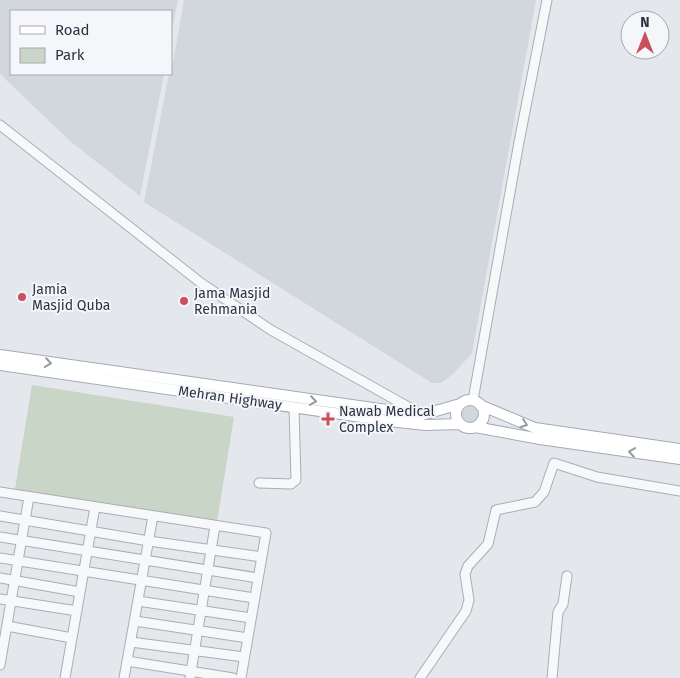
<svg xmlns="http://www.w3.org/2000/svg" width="680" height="678" font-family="'Fira Sans',sans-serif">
<rect width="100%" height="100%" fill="#e4e7eb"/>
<path fill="#d2d6dd" d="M 0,0 L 178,0 L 171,34 L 171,11 L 11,11 L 11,74 L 164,74 L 140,196 L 70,141 L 0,74 Z
M 184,0 L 536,0 L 472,353 L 453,374 L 441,383 L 432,383 L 144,202 L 169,74 L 171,74 Z
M460 414a10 10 0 1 1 20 0a10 10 0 1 1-20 0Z"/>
<path fill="#c9d5c6" d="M 32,385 L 234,417 L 217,522 L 15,489 Z"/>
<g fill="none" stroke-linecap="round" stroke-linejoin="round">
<g stroke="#a9aeb5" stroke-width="11">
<path id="minor" d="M 0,125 L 201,283 L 271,330 L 419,413
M 473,400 L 519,142 L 547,0
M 259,483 L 291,484 L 296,480 L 294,408
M 0,492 L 266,533 L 241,678
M 0,516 L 149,541 L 262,557
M 0,537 L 258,578
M 0,558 L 254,598
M 0,578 L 80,592
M 0,599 L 77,611
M 138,601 L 251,618
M 135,621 L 248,638
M 7,626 L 72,638
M 131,642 L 244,657
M 127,661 L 233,678
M 0,665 L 29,497
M 65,678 L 95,507
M 124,678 L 153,516
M 190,678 L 215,526
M 420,678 L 466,611 L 469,600 L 465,574 L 468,566 L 488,544 L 496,510 L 535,502 L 544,492 L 554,463 L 597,477 L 680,491
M 552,678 L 558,612 L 563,604 L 567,576"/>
</g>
<g stroke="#a4abb7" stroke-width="12">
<path id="major" d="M 0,355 L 422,415 L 460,404
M 0,365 L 389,421 L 425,425 L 460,424
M456 414a14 14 0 1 1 28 0a14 14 0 1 1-28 0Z
M 480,405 L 535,428 L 680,449
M 475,427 L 540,439 L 680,459"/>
</g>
<use href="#minor" stroke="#f7f8fa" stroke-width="9"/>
<use href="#major" stroke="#fff" stroke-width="10"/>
</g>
<defs><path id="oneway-chevron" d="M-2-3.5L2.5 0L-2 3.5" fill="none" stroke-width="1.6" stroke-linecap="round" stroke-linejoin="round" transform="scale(1.25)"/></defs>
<g stroke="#969aa1">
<use href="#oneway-chevron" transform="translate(48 363) rotate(9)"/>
<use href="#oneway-chevron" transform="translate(313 401) rotate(8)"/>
<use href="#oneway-chevron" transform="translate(524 424) rotate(20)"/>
<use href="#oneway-chevron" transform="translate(632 452) rotate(-172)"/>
</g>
<g fill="#ca505e" stroke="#f4f6f9" stroke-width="2">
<circle cx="22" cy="297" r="5"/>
<circle cx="184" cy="301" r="5"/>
<path d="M325.5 411.5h5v5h5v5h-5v5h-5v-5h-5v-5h5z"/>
</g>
<g text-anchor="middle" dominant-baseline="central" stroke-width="4" stroke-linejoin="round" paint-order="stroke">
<g font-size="14" fill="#2c3443" stroke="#f4f6f9" text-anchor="start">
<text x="32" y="289">Jamia<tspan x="32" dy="16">Masjid Quba</tspan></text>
<text x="194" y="293">Jama Masjid<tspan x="194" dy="16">Rehmania</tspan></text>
<text x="339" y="411">Nawab Medical<tspan x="339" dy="16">Complex</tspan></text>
</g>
<g font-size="14" fill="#2c3443" stroke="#f4f6f9">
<text transform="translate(230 398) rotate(8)">Mehran Highway</text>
</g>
</g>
<rect x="10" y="10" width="162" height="65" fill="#f4f6f9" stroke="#a4a8b0"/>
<rect x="20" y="26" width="25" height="8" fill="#ffffff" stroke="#a4a8b0"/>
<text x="55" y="35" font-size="15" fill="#2c3443">Road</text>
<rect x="20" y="48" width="25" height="15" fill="#c9d5c6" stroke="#a4a8b0"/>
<text x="55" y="60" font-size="15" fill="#2c3443">Park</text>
<g transform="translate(645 35)"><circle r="24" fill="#f4f6f9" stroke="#a4a8b0"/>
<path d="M0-4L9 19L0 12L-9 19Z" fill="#ca505e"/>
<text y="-8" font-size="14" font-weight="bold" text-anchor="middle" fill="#2c3443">N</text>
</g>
</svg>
